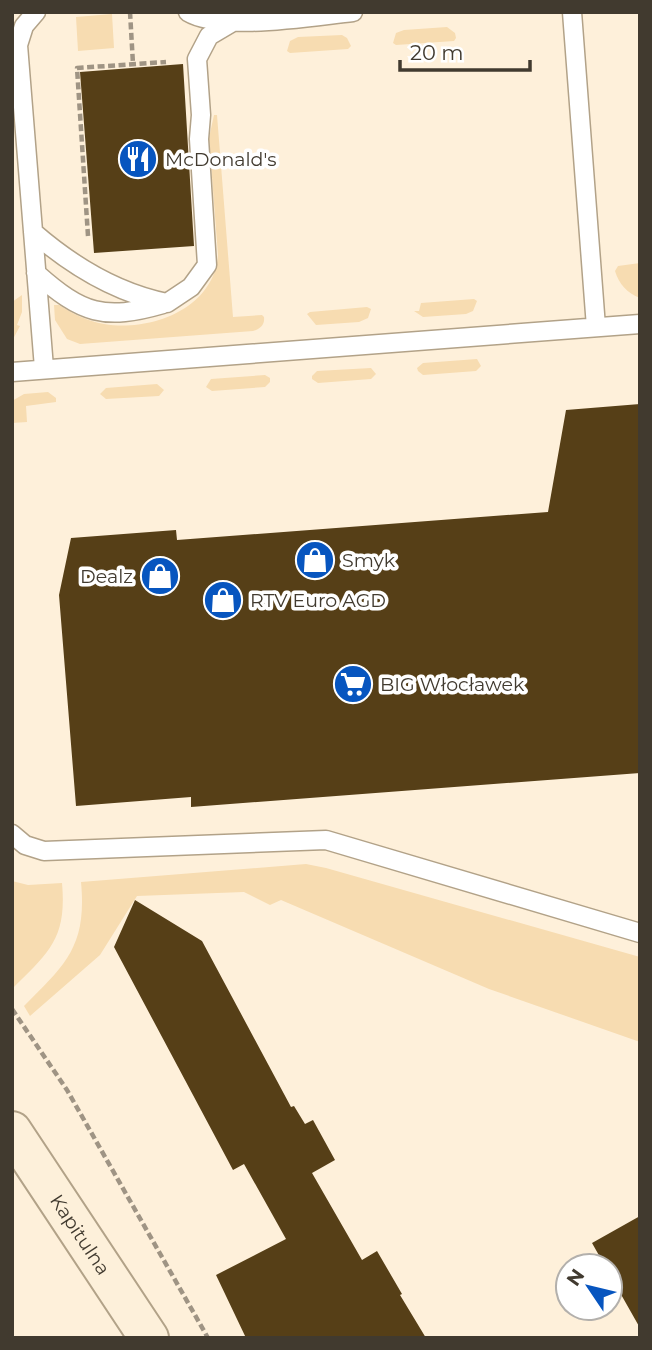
<svg xmlns="http://www.w3.org/2000/svg" width="652" height="1350" font-family="Montserrat,sans-serif">
<rect width="100%" height="100%" fill="#fef0da"/>
<path fill="#f7dcb1" d="M 112,14 L 114,48 L 78,51 L 76,17 Z
M 447,27 L 455,33 L 456,38 L 454,41 L 396,45 L 393,43 L 396,33 L 404,30 Z
M 342,35 L 347,38 L 351,46 L 348,49 L 290,53 L 287,51 L 290,41 L 298,37 Z
M 214,115 L 217,115 L 233,317 L 262,315 L 264,317 C 265,325 260,329 253,331 L 80,344 L 67,339 L 55,320 L 54,305 L 59,305 C 73,314 87,321 104,324 C 150,332 214,309 218,255 L 209,138 Z
M 640,263 L 640,298 C 627,293 619,284 615,271 L 618,266 Z
M 22,295 L 22,312 L 17,325 L 20,326 L 12,341 L 12,302 Z
M 474,299 L 477,301 L 473,311 L 466,314 L 423,317 L 414,311 L 419,311 L 421,303 Z
M 367,307 L 371,309 L 368,318 L 359,322 L 316,325 L 307,314 L 310,312 Z
M 477,359 L 481,366 L 476,371 L 423,375 L 418,371 L 417,368 L 423,363 Z
M 371,368 L 376,374 L 371,379 L 318,383 L 312,379 L 312,376 L 317,371 Z
M 265,375 L 270,378 L 270,382 L 265,387 L 212,391 L 206,387 L 211,379 Z
M 157,384 L 164,390 L 159,396 L 106,399 L 100,394 L 106,388 Z
M 48,392 L 56,398 L 56,402 L 26,406 L 27,422 L 12,423 L 12,401 L 24,394 Z
M 306,864 L 326,868 L 640,957 L 640,1042 L 489,989 L 281,900 L 270,905 L 244,892 L 137,896 L 100,955 L 30,1016 L 24,1006 C 66,964 87,946 81,882 Z
M 12,881 L 28,885 L 62,883 C 67,939 49,952 12,989 Z"/>
<path fill="#563f17" d="M 183,64 L 194,246 L 94,253 L 80,72 Z
M 640,404 L 640,773 L 191,807 L 191,797 L 76,806 L 59,595 L 71,538 L 176,530 L 177,540 L 548,512 L 566,410 Z
M 135,900 L 202,941 L 291,1107 L 294,1106 L 305,1124 L 313,1120 L 335,1160 L 312,1173 L 362,1260 L 377,1251 L 402,1294 L 400,1295 L 426,1338 L 246,1338 L 216,1275 L 286,1239 L 244,1164 L 233,1170 L 114,947 Z
M 640,1216 L 640,1328 L 610,1275 L 610,1266 L 605,1266 L 592,1243 Z"/>
<g fill="none" stroke-linecap="round" stroke-linejoin="round">
<g stroke="#b2a288" stroke-width="21">
<path id="lane" d="M 36,12 L 24,26 L 18,45 L 44,368
M 188,12 C 221,32 313,16 353,12
M 572,12 L 596,327
M 33,232 C 71,265 117,293 167,303 L 191,287 L 207,265 L 199,139 L 201,115 L 197,59 L 209,36 L 231,23
M 36,273 C 82,314 104,321 163,304
M 12,372 L 640,324
M 12,834 L 25,845 L 44,851 L 326,840 L 640,933"/>
</g>
<g stroke="#b2a288" stroke-width="42">
<g id="secondary">
<path id="s1" d="M 12,1131 L 149,1338"/>
</g>
</g>
<path stroke="#9f9484" stroke-width="4.5" stroke-dasharray="7 3.5" stroke-linecap="butt" d="M 130,12 L 133,64
M 88,236 L 77,68 L 166,62
M 12,1009 L 67,1090 L 208,1338"/>
<use href="#lane" stroke="#fff" stroke-width="18"/>
<use href="#secondary" stroke="#fdf0da" stroke-width="38"/>
</g>
<defs>
<g id="restaurant-disc" transform="scale(2.0125)"><circle r="9.5" fill="#0755bf" stroke="#fff"/><path d="M-5-6h1v4h1v-4h1v4h1v-4h1v5L-1.5 .5V6h-2V.5L-5-1ZM5-6V6H3V1.5H1.5Q1.5-4 5-6Z" fill="#fff"/></g>
<g id="shop-disc" transform="scale(2.0125)"><circle r="9.5" fill="#0755bf" stroke="#fff"/><path d="M-5-2.5h2.3a2.7 3.5 0 0 1 5.4 0H5L5.5 6h-11ZM-1.5-2.5h3a1.5 2.3 0 0 0-3 0Z" fill="#fff"/></g>
<g id="supermarket-disc" transform="scale(2.0125)"><circle r="9.5" fill="#0755bf" stroke="#fff"/><path d="M-6-5.5h2.5l.6 2H6L4.5 2H-2.5L-4.4-4H-6ZM-1.5 3.2a1.3 1.3 0 1 0 .1 0ZM3 3.2a1.3 1.3 0 1 0 .1 0Z" fill="#fff"/></g>
</defs>
<g fill-rule="evenodd">
<use href="#restaurant-disc" x="138" y="159"/>
<use href="#shop-disc" x="315" y="560"/>
<use href="#shop-disc" x="160" y="576"/>
<use href="#shop-disc" x="223" y="600"/>
<use href="#supermarket-disc" x="353" y="684"/>
</g>
<g text-anchor="middle" dominant-baseline="central" stroke-width="7" stroke-linejoin="round" paint-order="stroke">
<g font-size="19" fill="#413a2f" stroke="#fff" text-anchor="start">
<text x="165" y="159">McDonald's</text>
<text x="342" y="560">Smyk</text>
<text x="133" y="576" text-anchor="end">Dealz</text>
<text x="250" y="600">RTV Euro AGD</text>
<text x="380" y="684">BIG Włocławek</text>
</g>
<g font-size="19" fill="#413a2f" stroke="#fff">
<text stroke="none"><textPath href="#s1" startOffset="124">Kapitulna</textPath></text>
</g>
</g>
<rect width="652" height="1350" fill="none" stroke="#413a2f" stroke-width="28"/>
<g transform="translate(589 1287) rotate(305)"><circle r="33" fill="#ffffff" stroke="#b3b0ac" stroke-width="2"/>
<path d="M0-5L12 26L0 18L-12 26Z" fill="#0755bf"/>
<text y="-10" font-size="19" font-weight="bold" text-anchor="middle" fill="#413a2f">N</text>
</g>
<path d="M400 60v10h130v-10" fill="none" stroke="#413a2f" stroke-width="3.5"/>
<text x="410" y="60" font-size="21" fill="#413a2f" stroke="#ffffff" stroke-width="5" paint-order="stroke">20 m</text>
</svg>
